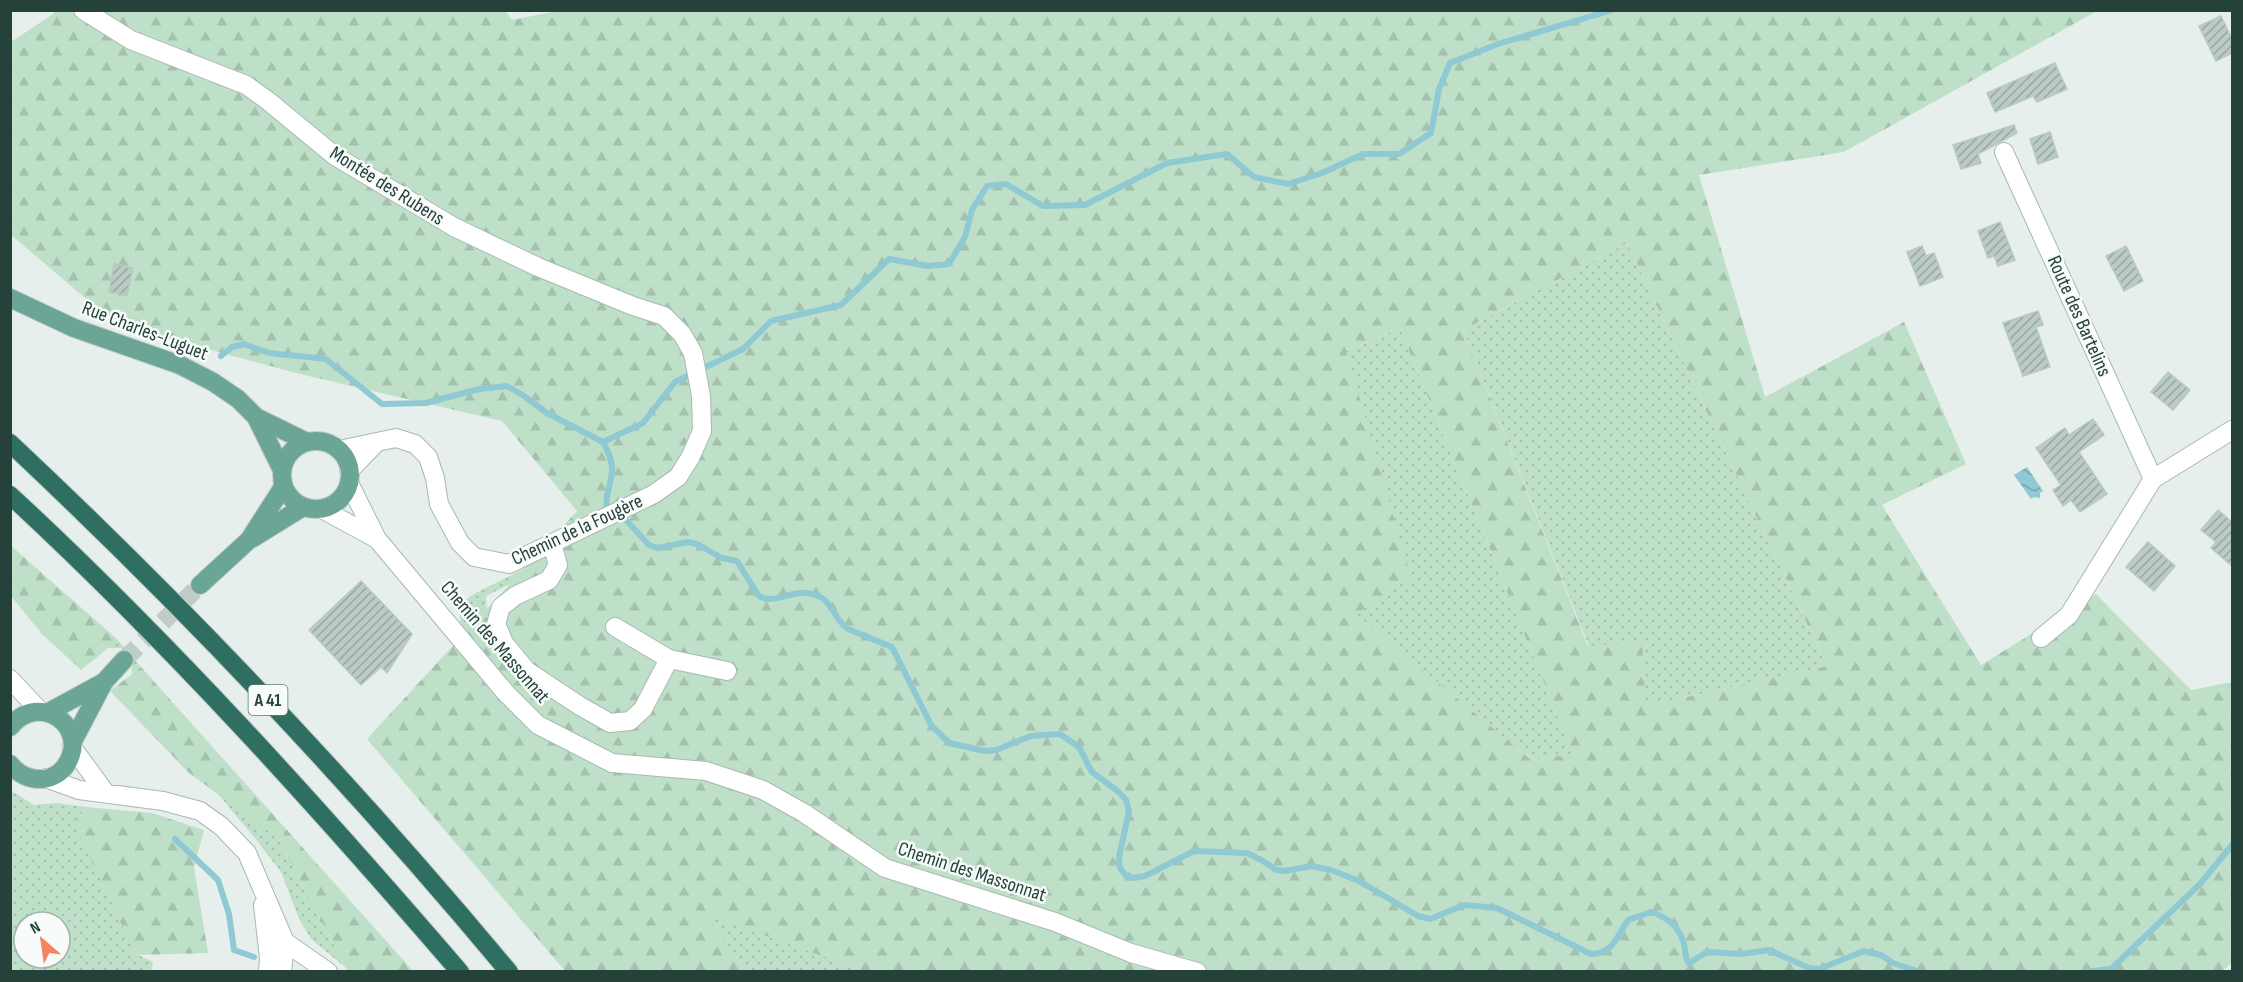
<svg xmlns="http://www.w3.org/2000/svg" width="2243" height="982" font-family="'Sofia Sans Condensed',sans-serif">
<defs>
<pattern id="grass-dots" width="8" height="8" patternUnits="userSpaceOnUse" patternTransform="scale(1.5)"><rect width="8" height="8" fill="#bfe0c8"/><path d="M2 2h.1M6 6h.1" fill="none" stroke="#a4c1ad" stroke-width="1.8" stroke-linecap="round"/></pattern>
<pattern id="forest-firs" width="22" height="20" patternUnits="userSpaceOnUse" patternTransform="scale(1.5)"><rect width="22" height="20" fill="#bfe0c8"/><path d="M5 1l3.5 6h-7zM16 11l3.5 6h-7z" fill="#a4c1ad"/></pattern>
<pattern id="water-waves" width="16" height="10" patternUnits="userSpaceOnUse" patternTransform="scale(1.5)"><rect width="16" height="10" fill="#8ec9d4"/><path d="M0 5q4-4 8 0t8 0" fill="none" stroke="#74a5ad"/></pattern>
<pattern id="building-hatch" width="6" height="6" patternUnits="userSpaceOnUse" patternTransform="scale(1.5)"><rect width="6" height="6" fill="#bbcac4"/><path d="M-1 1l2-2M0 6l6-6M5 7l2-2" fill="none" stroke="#98a6a0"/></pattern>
</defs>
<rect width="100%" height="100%" fill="#e6efeb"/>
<path fill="url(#grass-dots)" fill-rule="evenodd" d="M 1627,243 L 1827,666 L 1646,706 L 1589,646 L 1463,330 Z
M 1400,328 L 1573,754 L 1531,760 L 1355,614 L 1346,351 Z
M 539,561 L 544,567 L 486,596 L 488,637 L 520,694 L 460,623 L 460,604 L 472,595 Z
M 118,640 L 141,667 L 132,674 L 131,659 L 121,648 L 107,648 Z
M 10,790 L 34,805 L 57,803 L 86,807 L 75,823 L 136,954 L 153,962 L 151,971 L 11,971 ZM 24,922 L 60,922 L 60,958 L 24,958 Z
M 217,793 L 278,838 L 346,968 L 311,939 L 299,919 L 281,872 L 254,837 Z
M 705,913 L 866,971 L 746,971 Z"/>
<path fill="url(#forest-firs)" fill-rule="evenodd" d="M 505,10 L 512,20 L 562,10 L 2097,11 L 1844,152 L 1699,175 L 1765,397 L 1904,322 L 1966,464 L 1882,505 L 1981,665 L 2096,594 L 2191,690 L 2232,682 L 2232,963 L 2221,972 L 866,972 L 706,914 L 746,971 L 565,971 L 367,739 L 577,511 L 502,421 L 304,375 L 117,325 L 11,235 L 11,42 L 53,14 L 54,11 ZM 1627,243 L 1827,666 L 1646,706 L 1642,643 L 1588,646 L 1463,330 ZM 1400,328 L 1573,754 L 1531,760 L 1356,614 L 1411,578 L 1346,351 Z
M 10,545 L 118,640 L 81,670 L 42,634 L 11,596 Z
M 141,667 L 413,971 L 349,971 L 346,968 L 278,838 L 189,773 L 110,691 Z
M 86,807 L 152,813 L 204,830 L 194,867 L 208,953 L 136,955 L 74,823 Z"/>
<path fill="url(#water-waves)" d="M 2027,467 L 2043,491 L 2040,493 L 2040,498 L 2034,497 L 2031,499 L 2014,475 Z"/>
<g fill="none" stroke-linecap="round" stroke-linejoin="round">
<path stroke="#8ec9d4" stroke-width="6" d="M 221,356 L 232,347 L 244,344 L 269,353 L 326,359 L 382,404 L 426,403 L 479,389 L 507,386 L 524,396 L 547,413 L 603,442 L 643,423 L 675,382 L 743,349 L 771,321 L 841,305 L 889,259 L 928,266 L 949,264 L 965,237 L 972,210 L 987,186 L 1006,184 L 1043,206 L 1085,205 L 1167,163 L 1227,154 L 1254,177 L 1288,184 L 1322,173 L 1363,154 L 1399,154 L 1431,133 L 1439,89 L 1450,63 L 1498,44 L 1612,10
M 603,442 C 608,451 612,459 612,469 C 612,485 603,497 608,512
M 617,516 L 626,520 L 649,545 L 658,548 L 688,542 L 697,544 L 722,558 L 737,561 L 758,595 C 771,606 792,590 808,593 C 834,597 831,617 848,629 L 892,647 L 931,725 L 949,743 L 985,751 L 996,750 L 1031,736 L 1060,734 L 1079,747 L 1092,772 L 1119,792 L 1126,800 L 1129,811 L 1119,857 L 1120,868 L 1126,876 L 1134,878 L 1145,876 L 1194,851 L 1247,853 L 1263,861 L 1276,870 L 1285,871 L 1311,866 L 1331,870 L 1359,881 L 1418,916 L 1430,919 L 1464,905 L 1497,908 L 1591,954 C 1613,954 1617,936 1628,920 L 1651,912 C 1670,918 1682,929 1685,949 C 1686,955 1685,958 1689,963 L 1707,952 L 1741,954 L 1769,950 L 1809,968 L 1819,969 L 1864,951 L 1881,955 L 1893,963 L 1920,972
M 175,839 L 218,880 L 229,914 L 234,950 L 254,957
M 2111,969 L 2200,884 L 2232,845
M 2084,972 L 2111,969 L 2114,971"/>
</g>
<path fill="url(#building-hatch)" stroke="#b8c9c2" stroke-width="1.5" d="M 2221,16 L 2232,39 L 2232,53 L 2216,61 L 2199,26 Z
M 2055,63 L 2067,89 L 2037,102 L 2033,96 L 1995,112 L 1987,93 Z
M 2014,125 L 2017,133 L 1978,154 L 1981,163 L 1961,169 L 1953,145 Z
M 2050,132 L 2058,157 L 2038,164 L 2030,139 Z
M 2000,222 L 2015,260 L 1998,266 L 1994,256 L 1988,258 L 1978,231 Z
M 1922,246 L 1926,256 L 1934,253 L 1943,277 L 1920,286 L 1907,252 Z
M 2126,246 L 2143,281 L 2124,291 L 2106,256 Z
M 114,264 L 133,268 L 127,295 L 109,292 Z
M 2038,311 L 2043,325 L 2036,327 L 2050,367 L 2023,376 L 2003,323 Z
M 2168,372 L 2190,390 L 2173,410 L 2151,392 Z
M 2093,419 L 2104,435 L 2079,452 L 2107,494 L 2080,512 L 2071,500 L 2063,506 L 2053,490 L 2061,485 L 2036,448 L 2065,428 L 2069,435 Z
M 2218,510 L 2232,522 L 2232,566 L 2211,548 L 2216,542 L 2201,530 Z
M 2148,542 L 2175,566 L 2154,591 L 2126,567 Z
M 361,581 L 412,634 L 387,673 L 381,667 L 361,685 L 309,630 Z"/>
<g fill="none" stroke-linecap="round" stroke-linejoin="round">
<path stroke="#bfccc8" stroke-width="18" stroke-dasharray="18 9" stroke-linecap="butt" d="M 124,660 L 200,585"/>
<g stroke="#a8b8b2" stroke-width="20">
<path id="minor" d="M 83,10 L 131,40 L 246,85 L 267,100 L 335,156 L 454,227 L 538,267 L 633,306 L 664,316 L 682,334 L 693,353 L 701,396 L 702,431 L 690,458 L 678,477 L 654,494 L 509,564 L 474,557 L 460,543 L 439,504 L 435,478 L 428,457 L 415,444 L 396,438 L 339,450
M 2004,152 L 2153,479
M 349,471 L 377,442
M 349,483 L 377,539 L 505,692 L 538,725 L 612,763 L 706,771 L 763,790 L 804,813 L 885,868 L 1055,922 L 1131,953 L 1197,972
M 322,509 L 377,539
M 552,544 L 558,565 L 549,580 L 515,596 L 501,607 L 496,624 L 504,643 L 527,671 L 580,706 L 610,723 L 630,721 L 643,709 L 669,659 L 615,627
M 2041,638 L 2069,615 L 2153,479 L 2232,430
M 669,659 L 727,671
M 10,679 L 40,711
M 72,747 L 105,792
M 46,778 L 79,790 L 163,801 L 200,811 L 221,826 L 247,853 L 285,942 L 328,972
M 263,905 L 269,958 L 268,972
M 282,972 L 285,942"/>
</g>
<g stroke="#c2cac8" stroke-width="20">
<path id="major" d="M 10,298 L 74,328 L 180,365 L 213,382 L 238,399 L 256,417 L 307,442
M 256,417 L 282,470
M282 475a34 34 0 1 1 68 0a34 34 0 1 1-68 0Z
M 253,538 L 303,507
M 200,585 L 249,540 L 283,487
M 49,712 L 104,682
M 10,727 C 39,690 91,727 66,765 C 61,773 52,778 43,779 C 30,780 18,774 10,764
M 73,741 L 104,682 L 124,660"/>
</g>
<g stroke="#c2cac8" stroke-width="20">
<path id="highway" d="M 10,443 C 187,609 354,786 509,972
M 10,495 C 171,644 317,806 460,972"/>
</g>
<use href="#minor" stroke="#fff" stroke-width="18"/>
<use href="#major" stroke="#6aa596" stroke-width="18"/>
<use href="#highway" stroke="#2f6f62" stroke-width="18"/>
</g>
<g text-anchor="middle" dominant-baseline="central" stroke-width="5" stroke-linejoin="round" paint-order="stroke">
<rect fill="#f7fbf9" stroke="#637a73" stroke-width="1.5" x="248.5" y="685" width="39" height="30" rx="4.5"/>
<g font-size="18" font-weight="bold" fill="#24423a">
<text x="268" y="700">A 41</text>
</g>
<g font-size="20" fill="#24423a" stroke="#f7fbf9">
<text transform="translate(387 186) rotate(32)">Montée des Rubens</text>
<text transform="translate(2079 316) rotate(66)">Route des Bartelins</text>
<text transform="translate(145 331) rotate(21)">Rue Charles-Luguet</text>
<text transform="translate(577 530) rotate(-25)">Chemin de la Fougère</text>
<text transform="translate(495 642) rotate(49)">Chemin des Massonnat</text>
<text transform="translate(972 872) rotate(18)">Chemin des Massonnat</text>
</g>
</g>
<rect width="2243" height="982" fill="none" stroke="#24423a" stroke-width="24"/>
<g transform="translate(42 940) rotate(331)"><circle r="28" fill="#f7fbf9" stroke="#a3b1ad" stroke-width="1.5"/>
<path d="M0-4.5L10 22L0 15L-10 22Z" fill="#f4845f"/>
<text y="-9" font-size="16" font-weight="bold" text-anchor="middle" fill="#24423a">N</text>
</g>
</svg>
